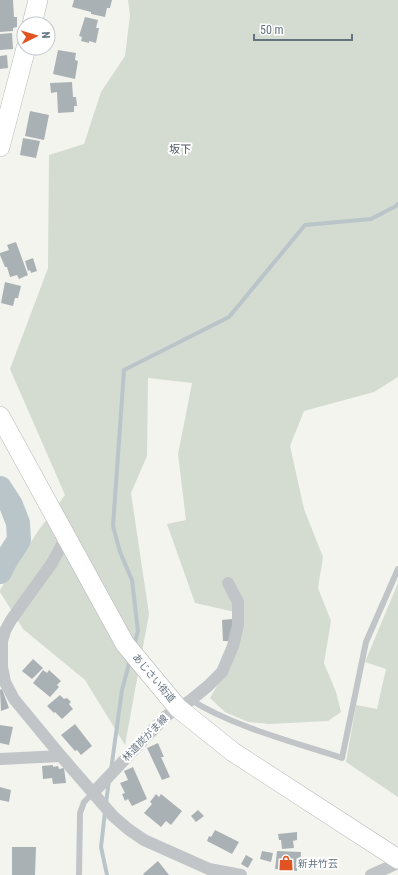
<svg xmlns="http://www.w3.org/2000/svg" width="398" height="875" font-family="'Roboto Condensed','Noto Sans JP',sans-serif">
<rect width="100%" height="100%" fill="#f4f4ef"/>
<path fill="#d4dbd1" d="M 128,0 L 398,0 L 398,377 L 374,392 L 304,411 L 290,446 L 304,509 L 323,557 L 318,588 L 331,621 L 324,663 L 336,692 L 341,712 L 328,721 L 269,724 L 248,722 L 225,712 L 210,698 L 237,651 L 235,612 L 195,603 L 167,524 L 186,520 L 178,454 L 192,383 L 148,378 L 147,456 L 131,493 L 149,614 L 125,745 L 85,680 L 23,629 L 0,592 L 0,590 L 38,531 L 65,495 L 10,369 L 48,268 L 49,155 L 84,144 L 101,92 L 125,56 L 130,15 Z
M 398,583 L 398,797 L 346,762 L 356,705 L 377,709 L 386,669 L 365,662 Z"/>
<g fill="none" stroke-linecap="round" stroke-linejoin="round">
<path stroke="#bac5ca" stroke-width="4" d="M 134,646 L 138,631 L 132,580 L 120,552 L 113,526 L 124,370 L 229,317 L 305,225 L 371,219 L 396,206 L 398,204
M 111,770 L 122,690 L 130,660
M 106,803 L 109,780
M 105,812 L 101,847 L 107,875"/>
<path stroke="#bac5ca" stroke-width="24" d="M 0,488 L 11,505 L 18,523 L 19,540 L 6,560 L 0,572"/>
</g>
<path fill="#aab1b5" d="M 0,0 L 13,0 L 14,17 L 17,17 L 17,27 L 13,28 L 13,31 L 0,32 Z
M 74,0 L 112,0 L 110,8 L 107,8 L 105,17 L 91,14 L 91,12 L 72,7 Z
M 85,17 L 98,20 L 96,28 L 99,28 L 96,43 L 89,41 L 89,43 L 81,41 L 82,37 L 79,36 Z
M 12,33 L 13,49 L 0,50 L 0,34 Z
M 58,50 L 76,53 L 75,60 L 78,61 L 75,79 L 53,74 Z
M 7,55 L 8,68 L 0,69 L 0,56 Z
M 72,82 L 73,97 L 76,97 L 77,106 L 74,106 L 74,112 L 58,113 L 57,92 L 51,93 L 50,83 Z
M 30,111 L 49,115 L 44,140 L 25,136 Z
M 23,138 L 40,141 L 36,158 L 20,155 Z
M 16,242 L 28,275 L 19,279 L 17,275 L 10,277 L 7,267 L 5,267 L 0,255 L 0,253 L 9,250 L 7,245 Z
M 33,258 L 37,271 L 31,273 L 30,270 L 28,271 L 25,261 Z
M 5,282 L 21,286 L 18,298 L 15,298 L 13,306 L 1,303 Z
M 232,619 L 233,641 L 223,641 L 222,620 Z
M 33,659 L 43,668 L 32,679 L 22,671 Z
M 43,670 L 47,673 L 49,670 L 61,681 L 57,685 L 59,687 L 50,697 L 33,683 Z
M 2,689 L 9,708 L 1,711 L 0,690 Z
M 60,695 L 64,699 L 67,698 L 71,702 L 69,704 L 73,709 L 62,719 L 55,712 L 54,713 L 47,706 Z
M 75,724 L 92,746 L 81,755 L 77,750 L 75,751 L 61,735 Z
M 0,725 L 13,727 L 9,745 L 0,743 Z
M 158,743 L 164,757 L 161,757 L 170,777 L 162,780 L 147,748 Z
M 53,765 L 53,767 L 58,766 L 59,769 L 64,768 L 66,783 L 53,784 L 52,778 L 43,779 L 42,766 Z
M 133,767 L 147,799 L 132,806 L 128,799 L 125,801 L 122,794 L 125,793 L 120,783 L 128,780 L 124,771 Z
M 0,787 L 11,790 L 9,802 L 0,800 Z
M 156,794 L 159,797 L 161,794 L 182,811 L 171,825 L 166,821 L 161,827 L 144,813 L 152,804 L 150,802 Z
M 198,810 L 204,816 L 196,822 L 191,816 Z
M 215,830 L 239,842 L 232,854 L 207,841 L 209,836 L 211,837 Z
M 297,832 L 297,840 L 293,841 L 294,848 L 282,849 L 281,840 L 279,840 L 278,834 Z
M 12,847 L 36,847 L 35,875 L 12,875 Z
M 262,851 L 273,853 L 271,862 L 260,859 Z
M 277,851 L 301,852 L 300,869 L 297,869 L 297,871 L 275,869 Z
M 246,855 L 253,859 L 248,868 L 241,864 Z
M 158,861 L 169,875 L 144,875 L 143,874 Z"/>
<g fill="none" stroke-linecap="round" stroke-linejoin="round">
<g stroke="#b4b7ba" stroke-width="20">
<path id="trunk" d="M 32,24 L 38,0
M 0,147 L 26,48
M 0,416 L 125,644 L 178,708 L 233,752 L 398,859"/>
</g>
<path stroke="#c1c5c8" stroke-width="6" d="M 191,700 C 234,727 294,742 342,758 L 366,642 L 398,569
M 79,875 L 80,813 L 84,802 L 93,793"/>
<path stroke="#c1c5c8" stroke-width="12" d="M 66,537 L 52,563 L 11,620 L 5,631 L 2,641 L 2,667 L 5,682 L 14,699 L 61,756 L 113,816 L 128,829 L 144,840 L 209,869 L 241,875
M 0,759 L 61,756
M 93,793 L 166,716 L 191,700 L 208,686 L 222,672 L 233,646 L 238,625 L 238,602 L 228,583
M 371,875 L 398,863"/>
<use href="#trunk" stroke="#fff" stroke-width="19"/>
</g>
<defs>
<g id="shop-bare" transform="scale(1.2)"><path d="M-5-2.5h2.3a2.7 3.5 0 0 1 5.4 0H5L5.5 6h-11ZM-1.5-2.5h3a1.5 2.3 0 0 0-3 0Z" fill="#e15322" stroke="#fff" stroke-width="2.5" paint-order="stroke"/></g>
</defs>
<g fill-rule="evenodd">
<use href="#shop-bare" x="286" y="863"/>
</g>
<g text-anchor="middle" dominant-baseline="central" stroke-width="4" stroke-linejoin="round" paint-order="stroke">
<g font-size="10" fill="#637380" stroke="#fff">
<text transform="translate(154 678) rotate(50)">あじさい街道</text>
<text transform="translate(145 738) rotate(-46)">林道炭がま線</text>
</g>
<g font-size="10" fill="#637380" stroke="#fff" text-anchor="start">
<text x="298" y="863">新井竹芸</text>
</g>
<g font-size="11" fill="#515c66" stroke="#fff">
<text x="180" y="149">坂下</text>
</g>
</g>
<g transform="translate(36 36) rotate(85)"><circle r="19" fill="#ffffff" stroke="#c1c7cc"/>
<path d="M0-3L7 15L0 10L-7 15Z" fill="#e15322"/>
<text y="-6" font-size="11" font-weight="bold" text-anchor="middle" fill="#637380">N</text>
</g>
<path d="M254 34v6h98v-6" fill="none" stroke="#637380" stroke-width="2"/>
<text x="260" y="34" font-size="12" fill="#637380" stroke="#ffffff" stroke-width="3" paint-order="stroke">50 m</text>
</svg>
